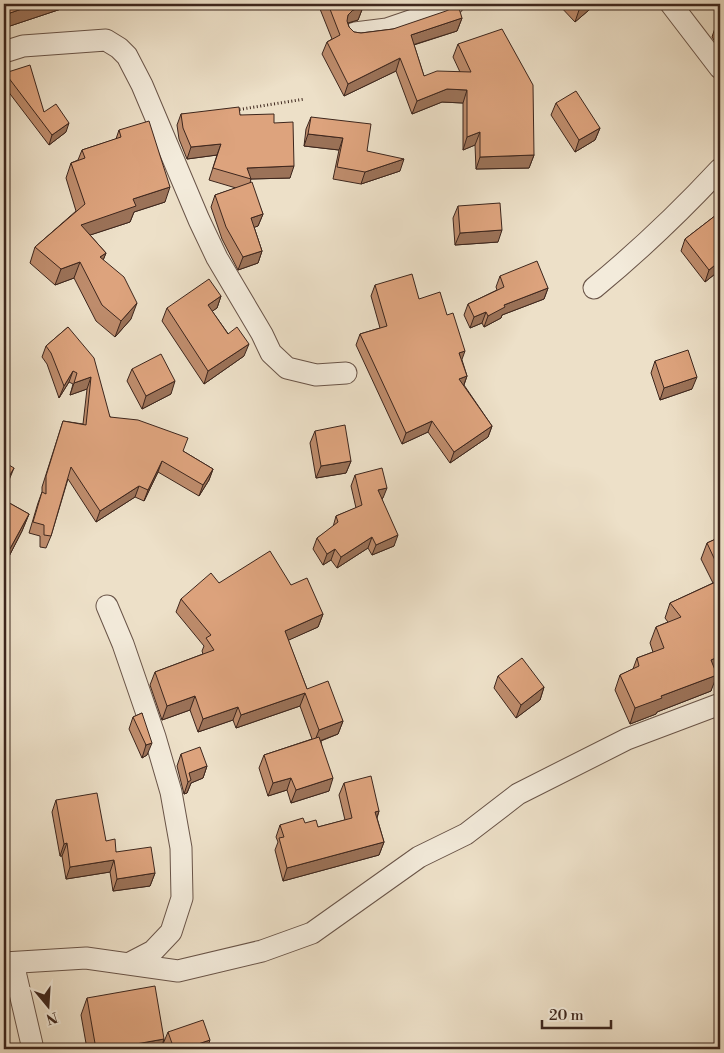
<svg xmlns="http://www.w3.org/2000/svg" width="724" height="1053" font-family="'Libre Bodoni',serif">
<rect width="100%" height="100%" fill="#ede0c8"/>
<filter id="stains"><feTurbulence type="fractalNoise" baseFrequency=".004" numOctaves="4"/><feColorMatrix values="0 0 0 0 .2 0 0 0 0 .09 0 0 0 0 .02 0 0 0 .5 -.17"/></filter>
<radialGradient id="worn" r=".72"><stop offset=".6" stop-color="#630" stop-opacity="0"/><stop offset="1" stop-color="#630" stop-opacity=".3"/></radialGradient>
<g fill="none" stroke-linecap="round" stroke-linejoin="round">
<g stroke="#695448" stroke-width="23">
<path id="minor" d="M 671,4 L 720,68
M 355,33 L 387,29 L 437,12 L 453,4
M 4,52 L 23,46 L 106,40 L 119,48 L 127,56 L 142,85 L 199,220 L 217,258 L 262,334 L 271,353 L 287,368 L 316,375 L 346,373
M 594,288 C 639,251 681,211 720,169
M 107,606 L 123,644 L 155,737 L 171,792 L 181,848 L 182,898 L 171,932 L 153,951 L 128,964
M 4,963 L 86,958 L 178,971 L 262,951 L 312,933 L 419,857 L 466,834 L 518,794 L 627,739 L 720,704
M 13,963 L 33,1049"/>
</g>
<path stroke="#3d261d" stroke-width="3" stroke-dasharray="1 2.5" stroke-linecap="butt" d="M 236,110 L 305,99"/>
<use href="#minor" stroke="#f3ebdb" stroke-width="21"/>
</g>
<path fill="#be8c6c" stroke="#3d261d" d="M 4,4 L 65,4 L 64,8 L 4,28 Z
M 318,4 L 362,4 L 363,7 L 358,20 L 348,23 L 349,27 L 354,32 L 361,33 L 393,29 L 462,18 L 457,31 L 414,45 L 424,76 L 460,72 L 453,57 L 458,44 L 534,155 L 529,168 L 476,169 L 475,145 L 463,150 L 463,103 L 442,102 L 412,114 L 396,71 L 344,96 L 322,54 L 327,42 L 332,39 Z
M 558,4 L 596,4 L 575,22 Z
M 720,22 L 720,49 L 712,37 L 716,25 Z
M 5,73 L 44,112 L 66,132 L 49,145 L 4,86 L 4,76 Z
M 556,103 L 600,128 L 595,140 L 575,152 L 551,115 Z
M 181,114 L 240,115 L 274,123 L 290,178 L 251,179 L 250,183 L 263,214 L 258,226 L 254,227 L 262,251 L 258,263 L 238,270 L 222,239 L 211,207 L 215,195 L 236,188 L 209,180 L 217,155 L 187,159 L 179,139 L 177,125 Z
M 311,117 L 367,151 L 400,171 L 361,184 L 333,179 L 339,150 L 304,146 L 306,129 Z
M 119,130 L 165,202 L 134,212 L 130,222 L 90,235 L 106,253 L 103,260 L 131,319 L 115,337 L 96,321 L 74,278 L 55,285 L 30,263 L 35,247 L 76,211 L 66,178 L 71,163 L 78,160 L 82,150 L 116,139 Z
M 458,206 L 498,242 L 455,245 L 453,218 Z
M 720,212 L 720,270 L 705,282 L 681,251 L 685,239 Z
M 500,276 L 548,288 L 544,299 L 502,315 L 501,318 L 484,327 L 482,323 L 470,328 L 464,315 L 468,304 L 497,290 L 496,287 Z
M 375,285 L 419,299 L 462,360 L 467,376 L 464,385 L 492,426 L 488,437 L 450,463 L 428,432 L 402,444 L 356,345 L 360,334 L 380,328 L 371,296 Z
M 221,296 L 217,308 L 212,311 L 244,356 L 204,384 L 162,321 L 167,308 Z
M 68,327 L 110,417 L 183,451 L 213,469 L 209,480 L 199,496 L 158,472 L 144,501 L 135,497 L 96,522 L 68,479 L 51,536 L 46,548 L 40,547 L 40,536 L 29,533 L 38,503 L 42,492 L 42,487 L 63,421 L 83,424 L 87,389 L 70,395 L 73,384 L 69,382 L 59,398 L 47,364 L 42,357 L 46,346 Z
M 655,361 L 692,389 L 660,400 L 651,373 Z
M 132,369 L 171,394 L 142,409 L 127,381 Z
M 315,431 L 351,461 L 346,473 L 316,478 L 310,443 Z
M 355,475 L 383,498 L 382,499 L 394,546 L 372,555 L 368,548 L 337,568 L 331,560 L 323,565 L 313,549 L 317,538 L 333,527 L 336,516 L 356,508 L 351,486 Z
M 4,500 L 29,514 L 22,531 L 4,566 Z
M 720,537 L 720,669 L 715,672 L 711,691 L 657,712 L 656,714 L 630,724 L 615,690 L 620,675 L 633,669 L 637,658 L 653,652 L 650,643 L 656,627 L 668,622 L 665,618 L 670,603 L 713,583 L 701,559 L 707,543 Z
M 219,583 L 291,585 L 323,614 L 318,627 L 288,640 L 307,689 L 343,721 L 338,734 L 321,741 L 329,791 L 291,803 L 287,790 L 268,796 L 259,768 L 264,755 L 312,739 L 300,706 L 236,728 L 233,720 L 198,732 L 190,710 L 162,720 L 150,685 L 155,672 L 203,654 L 202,651 L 204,646 L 176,612 L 181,599 Z
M 498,676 L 544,687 L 540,700 L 516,718 L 494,688 Z
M 142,713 L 147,755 L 142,758 L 129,729 L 133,717 Z
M 181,754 L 207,766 L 203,778 L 191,783 L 187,793 L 184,794 L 177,766 Z
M 344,783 L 379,811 L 377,818 L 384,842 L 379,855 L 283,881 L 275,850 L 278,842 L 276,837 L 280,825 L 318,827 L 345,820 L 339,795 Z
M 56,800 L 106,841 L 116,852 L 155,873 L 150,886 L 113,891 L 110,872 L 66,879 L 62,856 L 60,856 L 52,812 Z
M 87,998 L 164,1039 L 161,1049 L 87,1049 L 81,1015 Z
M 168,1032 L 207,1049 L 165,1049 L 163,1044 Z"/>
<path fill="#9b7258" stroke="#3d261d" d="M 36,4 L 65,4 L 64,8 L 4,28 L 10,13 Z
M 587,4 L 596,4 L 575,22 L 579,10 Z
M 363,7 L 358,20 L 348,23 L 344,28 L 348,15 L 353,10 Z
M 462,18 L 457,31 L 406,47 L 411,35 Z
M 400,58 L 396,71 L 344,96 L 348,84 Z
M 447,89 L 467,90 L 463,103 L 442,102 L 412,114 L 417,101 Z
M 69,123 L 66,132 L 49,145 L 52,135 Z
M 600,128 L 595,140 L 575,152 L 579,140 Z
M 480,132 L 475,145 L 463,150 L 467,137 Z
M 308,134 L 343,138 L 339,150 L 304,146 Z
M 221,144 L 217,155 L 187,159 L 191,147 Z
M 534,155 L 529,168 L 476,169 L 480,157 Z
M 404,159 L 400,171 L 361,184 L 365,172 Z
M 294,166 L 290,178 L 250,179 L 247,168 Z
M 170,187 L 165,202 L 134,212 L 130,222 L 75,240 L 81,225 L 133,199 Z
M 263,214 L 258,226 L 247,230 L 251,218 Z
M 502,230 L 498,242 L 455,245 L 460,233 Z
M 262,251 L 258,263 L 238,270 L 243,257 Z
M 106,253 L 100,268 L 100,257 Z
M 720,261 L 720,270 L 705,282 L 709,270 Z
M 80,262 L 74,278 L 55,285 L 61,269 Z
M 548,288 L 544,299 L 502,315 L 501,318 L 484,327 L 488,316 L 504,305 Z
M 221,296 L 217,308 L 204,317 L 208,305 Z
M 137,303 L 131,319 L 115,337 L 121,321 Z
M 486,312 L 482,323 L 470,328 L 474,317 Z
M 249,344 L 244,356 L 204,384 L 208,371 Z
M 465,351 L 461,362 L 459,353 Z
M 73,371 L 69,382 L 59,398 L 64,386 Z
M 467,376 L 463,387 L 459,379 Z
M 91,377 L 87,389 L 70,395 L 74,383 Z
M 697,377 L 692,389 L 660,400 L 664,388 Z
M 175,381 L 171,394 L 142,409 L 146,396 Z
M 432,421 L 428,432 L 402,444 L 406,433 Z
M 492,426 L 488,437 L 450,463 L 454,452 Z
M 162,461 L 158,472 L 144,501 L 148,490 Z
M 351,461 L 346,473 L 316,478 L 321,466 Z
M 14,468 L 7,485 L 4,492 L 4,485 Z
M 213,469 L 209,480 L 199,496 L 203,485 Z
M 139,486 L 135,497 L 96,522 L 100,511 Z
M 387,488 L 383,498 L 374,501 L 378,490 Z
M 29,514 L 22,531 L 4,566 L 4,563 L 6,556 Z
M 398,535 L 394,546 L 372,555 L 376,545 Z
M 372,537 L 368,548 L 337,568 L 341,557 Z
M 335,549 L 331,560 L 323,565 L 327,554 Z
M 323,614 L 318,627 L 280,644 L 285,631 Z
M 720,656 L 720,669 L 705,676 L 711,660 Z
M 717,675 L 711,691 L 657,712 L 656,714 L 630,724 L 635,708 L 661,696 Z
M 544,687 L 540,700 L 516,718 L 521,705 Z
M 305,693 L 300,706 L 236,728 L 241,715 Z
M 195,696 L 190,710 L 162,720 L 167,706 Z
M 238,707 L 233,720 L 198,732 L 203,719 Z
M 343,721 L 338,734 L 314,743 L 319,730 Z
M 152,743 L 147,755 L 142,758 L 146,745 Z
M 207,766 L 203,778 L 191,783 L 187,793 L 184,794 L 188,782 L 189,773 Z
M 291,778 L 287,790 L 268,796 L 273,783 Z
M 333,778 L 329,791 L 291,803 L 296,790 Z
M 379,811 L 375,823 L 375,812 Z
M 384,842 L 379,855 L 283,881 L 287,868 Z
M 67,843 L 62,856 L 60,856 L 64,844 Z
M 114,860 L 110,872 L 66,879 L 70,867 Z
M 155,873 L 150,886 L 113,891 L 117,879 Z
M 164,1039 L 161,1049 L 108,1049 Z
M 210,1040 L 207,1049 L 183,1049 Z"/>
<path fill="#dda37d" stroke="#3d261d" d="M 7,4 L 36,4 L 10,13 Z
M 328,4 L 362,4 L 363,7 L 353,10 L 348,15 L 347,21 L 349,27 L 354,32 L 361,33 L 393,29 L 446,11 L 458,5 L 462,18 L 411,35 L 424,76 L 437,71 L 471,72 L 458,44 L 502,29 L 533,85 L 534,155 L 480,157 L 480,132 L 467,137 L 467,90 L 447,89 L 417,101 L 400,58 L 348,84 L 327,42 L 340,35 Z
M 574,4 L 587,4 L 579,10 Z
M 720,22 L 720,30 L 716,25 Z
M 30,65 L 44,112 L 56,104 L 69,123 L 52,135 L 5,73 Z
M 576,91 L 600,128 L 579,140 L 556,103 Z
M 239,107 L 240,115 L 274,114 L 274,123 L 293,122 L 294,166 L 247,168 L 251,179 L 213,168 L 221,144 L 191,147 L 183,128 L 181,114 Z
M 311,117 L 371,124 L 367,151 L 404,159 L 365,172 L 337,167 L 343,138 L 308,134 Z
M 149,121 L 170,187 L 133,199 L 136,206 L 81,225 L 106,253 L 100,257 L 124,277 L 137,303 L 121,321 L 102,305 L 80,262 L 61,269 L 35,247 L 85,204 L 71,163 L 85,158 L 82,150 L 121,137 L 119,130 Z
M 252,182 L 263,214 L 251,218 L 262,251 L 243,257 L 226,227 L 215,195 Z
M 500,203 L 502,230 L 460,233 L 458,206 Z
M 720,212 L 720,261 L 709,270 L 685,239 Z
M 537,261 L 548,288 L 504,305 L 505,307 L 488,316 L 486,312 L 474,317 L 468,304 L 504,287 L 500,276 Z
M 412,274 L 419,299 L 440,292 L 447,315 L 453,313 L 465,351 L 459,353 L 467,376 L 459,379 L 492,426 L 454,452 L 432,421 L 406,433 L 360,334 L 387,326 L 375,285 Z
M 209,279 L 221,296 L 208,305 L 228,334 L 237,327 L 249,344 L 208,371 L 167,308 Z
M 68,327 L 94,358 L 110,417 L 138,420 L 188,438 L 183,451 L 213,469 L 203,485 L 162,461 L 148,490 L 139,486 L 100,511 L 71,467 L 51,536 L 44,535 L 44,525 L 33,522 L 42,492 L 46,494 L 46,476 L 63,421 L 86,425 L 91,377 L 74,383 L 77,373 L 73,371 L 64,386 L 51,353 L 46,346 Z
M 688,350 L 697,377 L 664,388 L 655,361 Z
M 161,354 L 175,381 L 146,396 L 132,369 Z
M 345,425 L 351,461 L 321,466 L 315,431 Z
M 4,462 L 14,468 L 4,485 Z
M 382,468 L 387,488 L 378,490 L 398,535 L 376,545 L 372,537 L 341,557 L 335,549 L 327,554 L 317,538 L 338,522 L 336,516 L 362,505 L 355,475 Z
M 4,500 L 29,514 L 6,556 L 4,554 Z
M 720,537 L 720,571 L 707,543 Z
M 270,551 L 291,585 L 307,578 L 323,614 L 285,631 L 307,689 L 328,681 L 343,721 L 319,730 L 305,693 L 241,715 L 238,707 L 203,719 L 195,696 L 167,706 L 155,672 L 214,650 L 206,638 L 211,635 L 181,599 L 211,573 L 219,583 Z
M 720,580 L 720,656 L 711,660 L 717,675 L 661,696 L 662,698 L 635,708 L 620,675 L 639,666 L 637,658 L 664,648 L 656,627 L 681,617 L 670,603 Z
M 522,658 L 544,687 L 521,705 L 498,676 Z
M 142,713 L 152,743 L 146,745 L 133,717 Z
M 319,737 L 333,778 L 296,790 L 291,778 L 273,783 L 264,755 Z
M 200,747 L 207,766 L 189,773 L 191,780 L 188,782 L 181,754 Z
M 371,776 L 379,811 L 375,812 L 384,842 L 287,868 L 279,838 L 284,837 L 280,825 L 303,818 L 305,823 L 316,820 L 318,827 L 352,818 L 344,783 Z
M 97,793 L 106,841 L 115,839 L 116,852 L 151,847 L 155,873 L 117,879 L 114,860 L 70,867 L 67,843 L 64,844 L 56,800 Z
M 155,986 L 164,1039 L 108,1049 L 96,1049 L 87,998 Z
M 203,1020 L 210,1040 L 183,1049 L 174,1049 L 168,1032 Z"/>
<rect width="724" height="1053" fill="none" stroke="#ede0c8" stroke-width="20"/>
<rect x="5" y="5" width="714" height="1043" fill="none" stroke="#3d261d" stroke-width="2.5"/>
<rect x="10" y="10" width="704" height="1033" fill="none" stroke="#3d261d"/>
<g transform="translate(48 1006) rotate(162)" stroke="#f3ebdb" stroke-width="4" paint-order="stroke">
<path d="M0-4L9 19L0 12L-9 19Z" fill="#3d261d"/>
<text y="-8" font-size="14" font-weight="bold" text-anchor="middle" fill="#3d261d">N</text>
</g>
<path d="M542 1020v8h69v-8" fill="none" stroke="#3d261d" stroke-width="2.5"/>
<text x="549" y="1020" font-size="15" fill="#3d261d" stroke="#f3ebdb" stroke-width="4" paint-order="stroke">20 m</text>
<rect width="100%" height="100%" filter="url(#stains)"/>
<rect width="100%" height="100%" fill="url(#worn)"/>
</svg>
